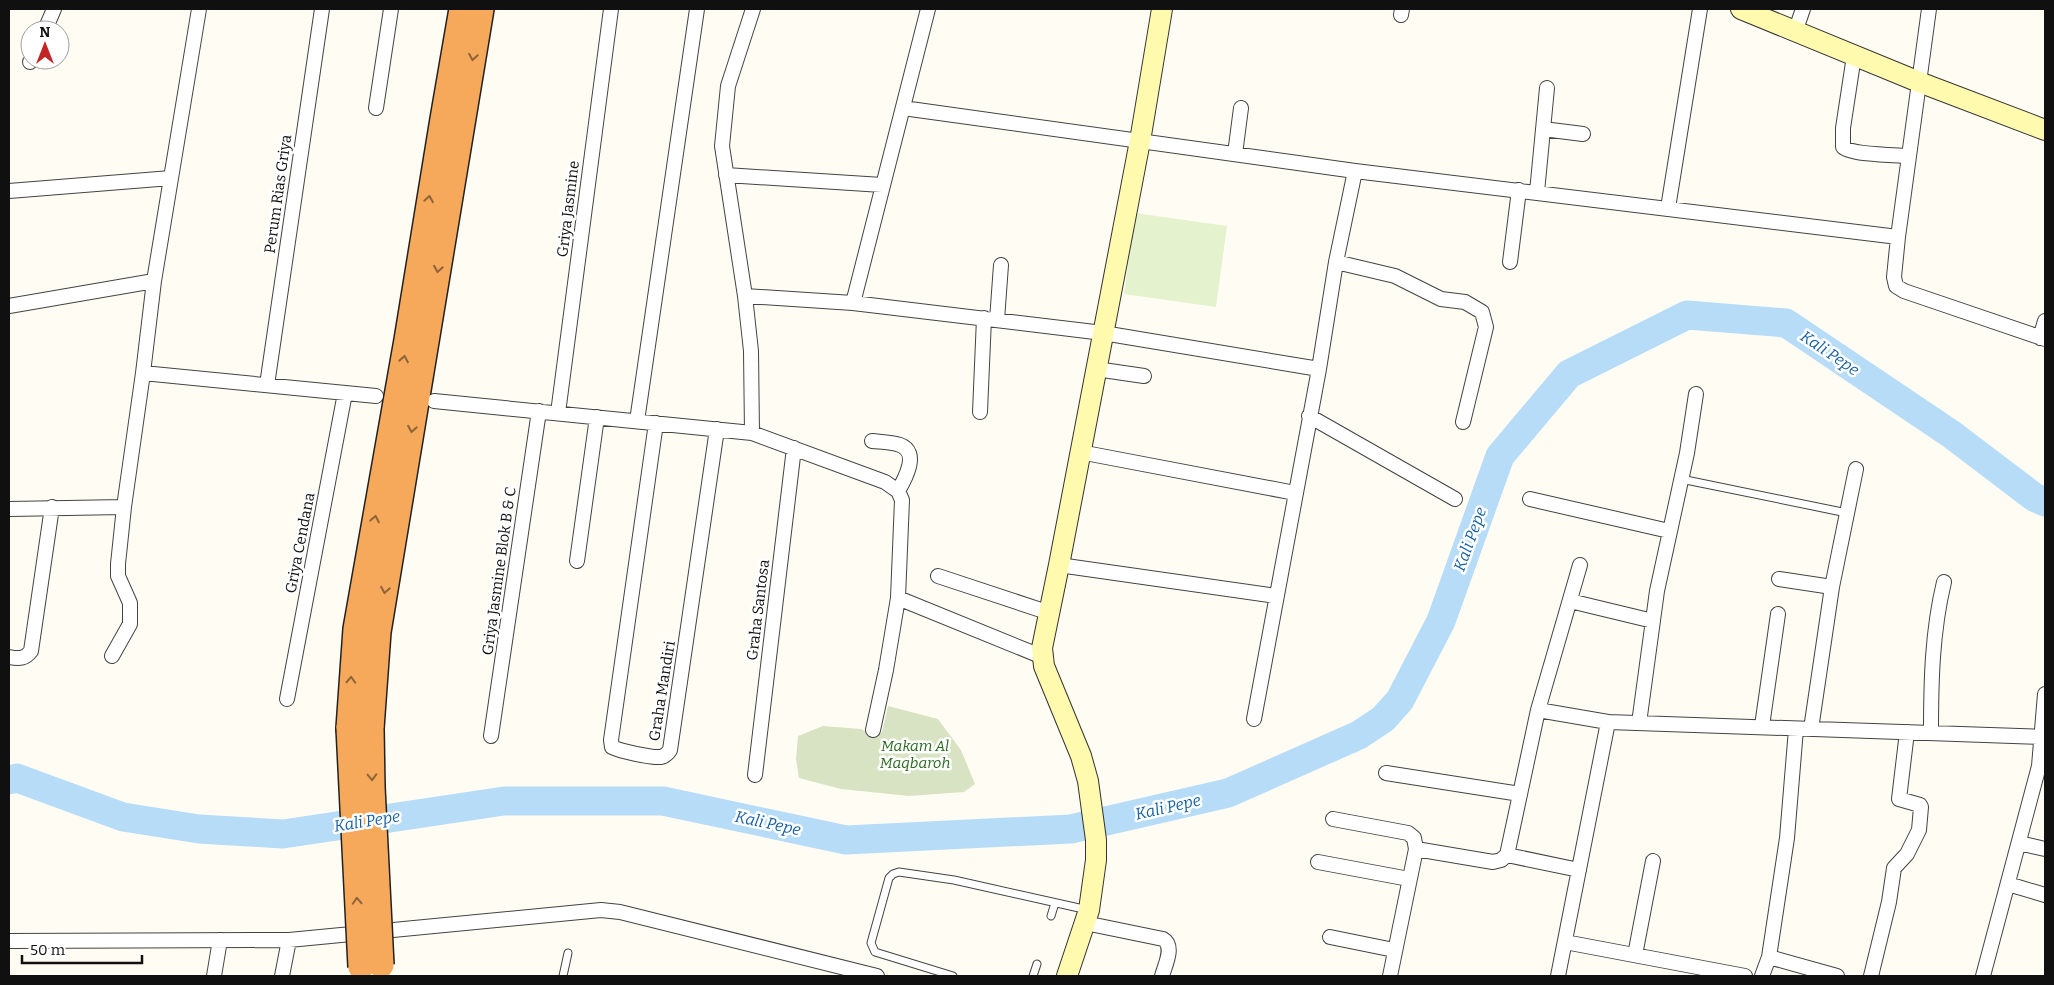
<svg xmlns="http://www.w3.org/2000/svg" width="2054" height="985" font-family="Bitter,serif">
<rect width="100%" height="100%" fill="#fffdf3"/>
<path fill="#d7e3c3" d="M 888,706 L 938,719 L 961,750 L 975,784 L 964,792 L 909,796 L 841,789 L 799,778 L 796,759 L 798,736 L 823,726 L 861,729 L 875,736 L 882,732 Z"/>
<path fill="#e4f2ce" d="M 1135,213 L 1227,226 L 1216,307 L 1124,294 Z"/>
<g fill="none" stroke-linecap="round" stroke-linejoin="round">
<path stroke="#b7dcf7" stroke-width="29" d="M 9,780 L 17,778 L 123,817 L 199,829 L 283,834 L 504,801 L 663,801 L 846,840 L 1071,829 L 1228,793 L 1359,735 L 1383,719 L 1400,700 L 1441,621 L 1500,456 L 1569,374 L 1687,315 L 1786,323 L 1951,434 L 2034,497 L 2045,502"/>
<g stroke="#434343" stroke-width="9">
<path id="lane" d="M 1681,479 L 1847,513
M 1051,916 L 1055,903
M 563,976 L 568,953
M 953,976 L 875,952 L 871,943 L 889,878 L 893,874 L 899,872 L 954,880 L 1088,910
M 1033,976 L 1037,964"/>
</g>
<g stroke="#434343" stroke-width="16">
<path id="street" d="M 1929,9 L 1898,237 L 1894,277 L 1896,286 L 1904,291 L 2045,339
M 1401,15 L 1402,9
M 45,30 L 54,9
M 1795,32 L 1803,9
M 1854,56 L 1843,128 L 1843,147 C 1852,155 1896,155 1909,156
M 30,62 L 32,60
M 376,108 L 391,9
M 903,108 L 1355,171 L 1898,237
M 1543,129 L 1583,134
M 1235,154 L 1241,108
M 726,175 L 882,185
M 9,191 L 171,178
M 1537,192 L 1547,88
M 1668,208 L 1700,9
M 1336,262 L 1395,276 L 1441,299 L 1465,302 L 1482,312 L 1486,327 L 1463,422
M 1510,262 L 1519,190
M 745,296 L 853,303 L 1103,333 L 1319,369
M 853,303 L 928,9
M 9,306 L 154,281
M 997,320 L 1001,265
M 2040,338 L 2045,321
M 1096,369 L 1144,376
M 143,373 L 376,396
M 267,385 L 322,9
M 434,401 L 752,433 L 885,482 L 898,491 L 902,500 L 898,598 L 1043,657
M 980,412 L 984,318
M 558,413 L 611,9
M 1309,416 L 1455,499
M 637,421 L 697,9
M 656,423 L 611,740 L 612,747 C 620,751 651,758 661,757 C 665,756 668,753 670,750 L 717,429
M 752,433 L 751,351 L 745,296 L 722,146 L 728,86 L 753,9
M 872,441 C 881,442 891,442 900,445 C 920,452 905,479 898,491
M 1080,452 L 1295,493
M 1530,499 L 1669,531
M 9,509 L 124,507
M 577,561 L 597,417
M 1059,565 L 1276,596
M 938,576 L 1050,613
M 1779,579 L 1832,587
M 1570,601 L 1653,621
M 112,656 L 130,624 L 130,603 L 118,576 L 118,564 L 124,507 L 143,373 L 154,281 L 199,9
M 9,657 C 19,659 25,659 31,651 L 52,507
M 287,699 L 345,393
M 1538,710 L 1608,722
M 1254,719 L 1319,369 L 1336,262 L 1355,171
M 1639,723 L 1657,591 L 1687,453 L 1696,394
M 1762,726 L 1778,614
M 1811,729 L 1832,587 L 1856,469
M 873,730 L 886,670 L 898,598
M 1931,733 C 1931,682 1932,632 1944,582
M 491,736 L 539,411
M 1386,773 L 1520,794
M 755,775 L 794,448
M 1333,819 L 1408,833 L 1414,838 L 1416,849
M 2019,843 L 2045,849
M 1507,855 L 1579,870
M 1318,862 L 1409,879
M 2008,884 L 2045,895
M 1085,923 L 1163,939 C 1175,946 1165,965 1162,976
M 1330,937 L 1394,950
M 9,941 L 289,940 L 601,910 L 620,912 L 877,976
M 1565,942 L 1745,976
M 1635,955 L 1653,861
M 1769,957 L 1837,976
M 214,976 L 220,940
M 282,976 L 289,940
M 1390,976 L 1416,849 L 1493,862 L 1501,860 L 1507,855 L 1538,710 L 1580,565
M 1558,976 L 1608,722 L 2045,737
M 1762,976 L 1769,957 L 1787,838 L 1796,729
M 1871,976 L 1889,902 L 1894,868 L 1907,854 L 1919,830 L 1921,807 L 1920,805 L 1899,799 L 1907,732
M 1983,976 L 2039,766 L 2045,694"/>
</g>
<g stroke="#323232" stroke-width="22">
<path id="secondary" d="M 1741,9 L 1919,82 L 2045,130
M 1067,976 L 1089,910 L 1096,860 L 1096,840 L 1088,781 L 1081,756 L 1044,666 L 1042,648 L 1059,565 L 1140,141 L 1162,9"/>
</g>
<g stroke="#212121" stroke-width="28">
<path id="highway" d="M 349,728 L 356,629 L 407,340 L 443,119 L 462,9
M 371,728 L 378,632 L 481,9"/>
</g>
<use href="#lane" stroke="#fff" stroke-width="7"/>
<use href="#street" stroke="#fff" stroke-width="14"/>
<use href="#secondary" stroke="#fffaae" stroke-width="20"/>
<use href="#highway" stroke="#f6a95b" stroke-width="25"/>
<g stroke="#212121" stroke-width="28" stroke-linecap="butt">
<path id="highway-bridge" d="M 349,728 L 361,967
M 371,728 L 372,787 L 381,965"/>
</g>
<use href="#highway-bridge" stroke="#f6a95b" stroke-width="25"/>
</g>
<defs><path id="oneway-chevron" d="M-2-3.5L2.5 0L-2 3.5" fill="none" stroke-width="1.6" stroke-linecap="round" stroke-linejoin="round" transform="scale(1.25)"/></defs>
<g stroke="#8e6439">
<use href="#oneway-chevron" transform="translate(473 57) rotate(99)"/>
<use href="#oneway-chevron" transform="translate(429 199) rotate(-81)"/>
<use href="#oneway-chevron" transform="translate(438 269) rotate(99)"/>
<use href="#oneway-chevron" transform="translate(404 359) rotate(-80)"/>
<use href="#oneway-chevron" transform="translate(412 429) rotate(99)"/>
<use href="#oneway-chevron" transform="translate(375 519) rotate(-79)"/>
<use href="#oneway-chevron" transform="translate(385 590) rotate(100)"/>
<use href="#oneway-chevron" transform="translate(351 680) rotate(-87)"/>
<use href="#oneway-chevron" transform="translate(372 777) rotate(88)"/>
<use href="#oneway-chevron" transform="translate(357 901) rotate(-93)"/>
</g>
<g text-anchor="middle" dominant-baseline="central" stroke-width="5" stroke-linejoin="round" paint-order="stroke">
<g font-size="15" fill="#101010" stroke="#fff">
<text transform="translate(278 194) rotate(-82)">Perum Rias Griya</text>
<text transform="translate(568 209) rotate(-83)">Griya Jasmine</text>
<text transform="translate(300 543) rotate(-79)">Griya Cendana</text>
<text transform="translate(499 571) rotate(-82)">Griya Jasmine Blok B &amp; C</text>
<text transform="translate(758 610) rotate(-83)">Graha Santosa</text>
<text transform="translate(662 691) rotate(-81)">Graha Mandiri</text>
</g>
<g font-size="15" font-style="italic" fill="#2a6a1e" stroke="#fff">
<text x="915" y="746">Makam Al<tspan x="915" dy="17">Maqbaroh</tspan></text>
</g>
<g font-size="16" font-style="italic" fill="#1660a5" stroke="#fff">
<text transform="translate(1830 353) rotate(34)">Kali Pepe</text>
<text transform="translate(1470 539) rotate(-70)">Kali Pepe</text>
<text transform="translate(1168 807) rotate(-13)">Kali Pepe</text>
<text transform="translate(367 821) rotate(-9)">Kali Pepe</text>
<text transform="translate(768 823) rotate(12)">Kali Pepe</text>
</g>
</g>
<rect width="2054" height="985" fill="none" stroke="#101010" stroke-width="20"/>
<g transform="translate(45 45)"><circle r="24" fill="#ffffff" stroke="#9f9f9f"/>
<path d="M0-4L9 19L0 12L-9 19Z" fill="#c32525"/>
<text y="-8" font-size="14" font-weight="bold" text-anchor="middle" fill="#101010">N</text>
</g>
<path d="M22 955v8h120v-8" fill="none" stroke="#101010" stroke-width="2.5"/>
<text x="30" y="955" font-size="15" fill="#101010" stroke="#ffffff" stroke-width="4" paint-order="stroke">50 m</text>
</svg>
